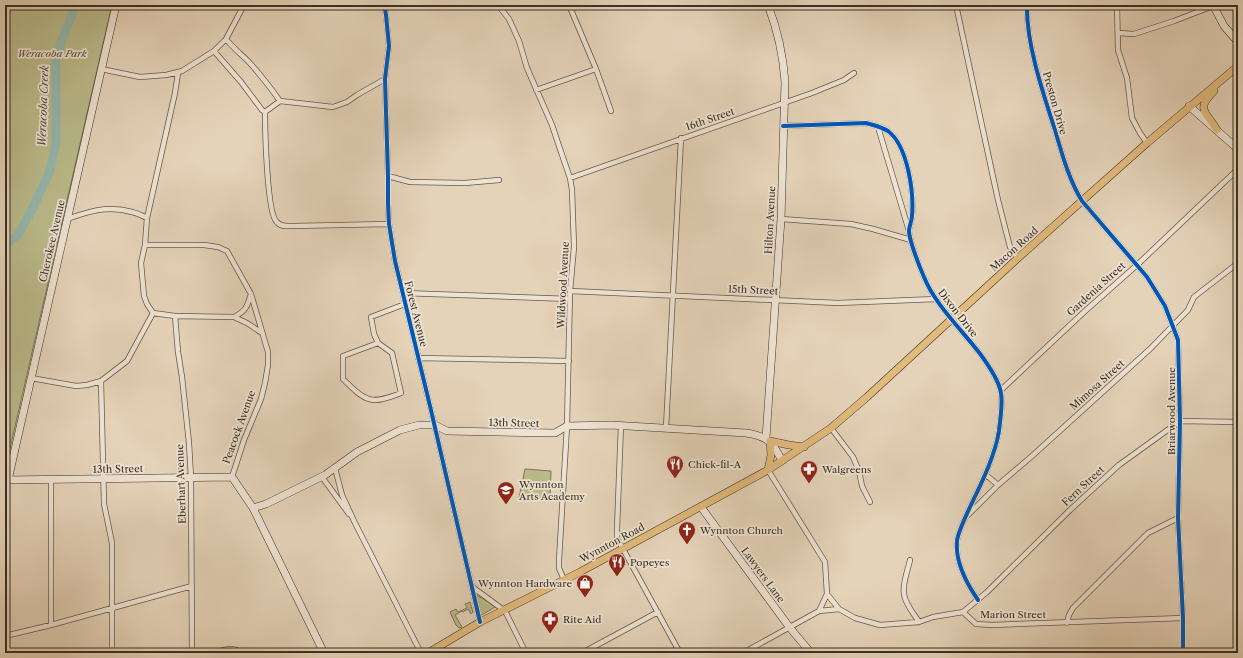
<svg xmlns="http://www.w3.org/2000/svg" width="1243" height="658" font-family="'Libre Caslon Text',serif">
<rect width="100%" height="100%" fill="#e5d3b9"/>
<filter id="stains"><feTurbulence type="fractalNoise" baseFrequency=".005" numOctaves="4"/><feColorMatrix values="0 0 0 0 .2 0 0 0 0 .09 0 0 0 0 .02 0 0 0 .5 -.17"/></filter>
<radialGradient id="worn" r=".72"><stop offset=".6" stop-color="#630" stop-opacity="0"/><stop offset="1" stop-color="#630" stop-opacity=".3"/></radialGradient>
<path fill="#bbbb8b" stroke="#7a7658" d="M 5,5 L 112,5 L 5,470 Z
M 525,469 L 551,471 L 550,501 L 519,498 Z
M 476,595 L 489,602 L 495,607 L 480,616 Z
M 470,602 L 473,612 L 471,614 L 468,609 L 463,612 L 462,611 L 455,615 L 462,627 L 459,628 L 456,625 L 450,612 L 456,609 L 458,612 L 467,608 L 465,604 Z"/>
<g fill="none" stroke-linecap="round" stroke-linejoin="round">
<path stroke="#96b8af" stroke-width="9" d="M 5,245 L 18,235 L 34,206 L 49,173 L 53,157 L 56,142 L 56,58 L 62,40 L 76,5"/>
<g stroke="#655a4a" stroke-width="6">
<path id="street" d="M 382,5 L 385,9 L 386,15 L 389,46 L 385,79 L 388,176 L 388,204 L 389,224 L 395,261 L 430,406 L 480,622
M 498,5 L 509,19 L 519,41 L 527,68 L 552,125 L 559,146 L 570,178 L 572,190 L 574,247 L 570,291 L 567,426 L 559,560 L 559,568 L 564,580
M 569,5 L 596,69 L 611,111
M 956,5 L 998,200 L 1010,247 L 1018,258
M 1027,5 C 1026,43 1043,93 1055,130 C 1062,154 1069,180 1082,201 L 1147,277 L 1165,306 L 1178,340 L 1180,421 L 1178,518 L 1183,618 L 1183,653
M 1117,5 L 1118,50 L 1127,78 L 1132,118 L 1140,133 L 1147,143
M 1118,33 L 1134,34 L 1174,21 L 1213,6
M 226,39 C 233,48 241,54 248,61 C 260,74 270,87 280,101 L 333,107 L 347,102 L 357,95 L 385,79
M 214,51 L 241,82 L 262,110 L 265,112
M 101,69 L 140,77 L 166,75 L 182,71 L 214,51 L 226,39 L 244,5
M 536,90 L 596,69
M 280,101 L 265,112 C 265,129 267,211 276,221 C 280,227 286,226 293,226 L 389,224
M 783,126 L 866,123 C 873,125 882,127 888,131 C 908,146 914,193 912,216 C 912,221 909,226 909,231 C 909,240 920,268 924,277 C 935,305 963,331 981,355 C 988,365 997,377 1000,389 C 1004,400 1000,419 999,431 C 995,456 981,484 970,507 C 966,516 958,532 957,541 C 955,562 967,584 978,600
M 878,127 L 909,231
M 388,176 L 410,182 L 465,183 L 499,180
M 570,178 L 812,93 L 844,80 L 854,73
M 67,219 C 90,211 108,205 132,212 C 138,213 142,216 147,218
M 781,219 L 851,224 L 873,229 L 911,240
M 145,245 L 204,245 L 218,247 L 227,251 L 251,294 L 268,352 L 268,365 L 265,383 L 261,399 L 244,440 L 232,477
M 570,291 L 838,303 L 936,299
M 403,293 L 570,299
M 153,313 L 147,304 L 144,296 L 141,263 L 145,245 L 147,218 L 175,93 L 178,73
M 153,313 L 175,316 L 234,317 L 247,323 L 262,333
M 175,316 L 178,352 L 182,377 L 189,443 L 191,478 L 192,653
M 234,317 C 246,311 247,307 251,294
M 378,343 L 392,353 L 401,393 C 371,405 366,402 343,379 L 343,356 Z
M 378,343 L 374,334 L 371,317 L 405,304
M 418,358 L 569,361
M 31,378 L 76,386 L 87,385 L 101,381 L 127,361 L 153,313
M 101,381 L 104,504 L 112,543 L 112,653
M 1001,390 L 1084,312 L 1137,265 L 1238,169
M 621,425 L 617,529 L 617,538 L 680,653
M 666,428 L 681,138
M 831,428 L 853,457 L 859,471 L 862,486 L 870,502
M 335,468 L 342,495 L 354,521 L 421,653
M 768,470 L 825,562 L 827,594 L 819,611
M 985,474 L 998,485
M 322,477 L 349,514
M 968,515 L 998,485 L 1032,456 L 1150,349 L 1188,310 L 1194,297 L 1238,263
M 910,560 C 908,570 902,584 904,594 C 905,604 914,614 919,622
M 472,586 L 475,589 L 505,611 L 526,653
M 827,594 L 839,609
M 963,612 L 987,592 L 1070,510 L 1119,465 L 1180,421 L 1238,422
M 1067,623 L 1069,615 L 1073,608 L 1148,533 L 1178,518
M 51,625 L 51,480
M 5,636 L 51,625 L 192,586
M 212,653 C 223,650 232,646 242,653
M 582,653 L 658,612
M 743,653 L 819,611 L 839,609 L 855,618 L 880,625 L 919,622 L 933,617 L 963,612 L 976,624 L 992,625 L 1183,618"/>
</g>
<g stroke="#3a3125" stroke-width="8">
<path id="secondary" d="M 1213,5 L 1224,26 L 1238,42
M 1189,106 L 1238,149
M 766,438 L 781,219 L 785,82 C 783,54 778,31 768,5
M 5,480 L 232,477 L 253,508 L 324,653
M 8,480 L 116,5
M 701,507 L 790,628 L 811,653
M 253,508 L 266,504 L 325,475 L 357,452 L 400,430 L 419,425 L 435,425 L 447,431 L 555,433 L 567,426 L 611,425 L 746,433 C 767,436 773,442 782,461"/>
</g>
<g stroke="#3a3125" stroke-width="8">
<path id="primary" d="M 1214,91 C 1195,110 1206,111 1217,130
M 768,470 L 771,455 L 770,441 L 789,445 L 804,447
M 428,653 L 480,622 L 580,572 L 768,470 L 831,428 L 867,397 L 1018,258 L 1147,143 L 1238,66"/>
</g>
<use href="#street" stroke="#eee2d2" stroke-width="4.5"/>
<use href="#secondary" stroke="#eee2d2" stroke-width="7"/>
<use href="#primary" stroke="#e2ba7c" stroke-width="7"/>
<g stroke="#eee2d2" stroke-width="6">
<path id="cycleway" d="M 382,5 L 385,9 L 386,15 L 389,46 L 385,79 L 388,176 L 388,204 L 389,224 L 395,261 L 430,406 L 480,622
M 1027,5 C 1026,43 1043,93 1055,130 C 1062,154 1069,180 1082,201 L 1147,277 L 1165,306 L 1178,340 L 1180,421 L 1178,518 L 1183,618 L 1183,653
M 783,126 L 866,123 C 873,125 882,127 888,131 C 908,146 914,193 912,216 C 912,221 909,226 909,231 C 909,240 920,268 924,277 C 935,305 963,331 981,355 C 988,365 997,377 1000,389 C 1004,400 1000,419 999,431 C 995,456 981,484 970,507 C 966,516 958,532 957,541 C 955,562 967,584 978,600"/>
</g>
<use href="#cycleway" stroke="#0057b8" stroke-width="4"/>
</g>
<defs>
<g id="restaurant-pin" transform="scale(0.9)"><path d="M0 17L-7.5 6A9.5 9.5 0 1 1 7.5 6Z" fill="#8f2418" stroke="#eee2d2"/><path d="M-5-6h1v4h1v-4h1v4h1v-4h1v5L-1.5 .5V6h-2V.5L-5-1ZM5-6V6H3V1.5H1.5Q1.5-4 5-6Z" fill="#fff"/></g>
<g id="pharmacy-pin" transform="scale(0.9)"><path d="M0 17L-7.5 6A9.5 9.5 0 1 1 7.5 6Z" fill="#8f2418" stroke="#eee2d2"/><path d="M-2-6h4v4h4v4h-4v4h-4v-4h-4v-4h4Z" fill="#fff"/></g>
<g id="school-pin" transform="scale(0.9)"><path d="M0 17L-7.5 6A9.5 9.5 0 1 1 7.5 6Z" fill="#8f2418" stroke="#eee2d2"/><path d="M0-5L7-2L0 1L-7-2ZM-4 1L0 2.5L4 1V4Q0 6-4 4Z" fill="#fff"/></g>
<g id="church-pin" transform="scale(0.9)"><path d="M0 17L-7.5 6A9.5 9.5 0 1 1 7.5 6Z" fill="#8f2418" stroke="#eee2d2"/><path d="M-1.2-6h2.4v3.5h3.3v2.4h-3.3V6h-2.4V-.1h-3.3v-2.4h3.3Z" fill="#fff"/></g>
<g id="shop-pin" transform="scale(0.9)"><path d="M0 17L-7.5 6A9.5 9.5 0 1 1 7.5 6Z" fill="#8f2418" stroke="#eee2d2"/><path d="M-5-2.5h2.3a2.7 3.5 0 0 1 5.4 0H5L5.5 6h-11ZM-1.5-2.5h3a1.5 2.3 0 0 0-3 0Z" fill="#fff"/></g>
</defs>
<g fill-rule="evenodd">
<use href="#restaurant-pin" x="675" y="464"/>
<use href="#pharmacy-pin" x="809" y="469"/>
<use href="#school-pin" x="506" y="490"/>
<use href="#church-pin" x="687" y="530"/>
<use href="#restaurant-pin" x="617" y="562"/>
<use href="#shop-pin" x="585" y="583"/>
<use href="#pharmacy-pin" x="550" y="619"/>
</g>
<g text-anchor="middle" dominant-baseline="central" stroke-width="3.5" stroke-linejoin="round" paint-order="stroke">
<g font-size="10" font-style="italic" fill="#544d39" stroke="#eee2d2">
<text x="52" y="53">Weracoba Park</text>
</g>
<g font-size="10" fill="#3a3125" stroke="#eee2d2">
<text transform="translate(1055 103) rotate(74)">Preston Drive</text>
<text transform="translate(710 119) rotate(-19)">16th Street</text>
<text transform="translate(770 220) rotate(-87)">Hilton Avenue</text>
<text transform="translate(52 241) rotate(-77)">Cherokee Avenue</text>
<text transform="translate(1014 249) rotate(-42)">Macon Road</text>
<text transform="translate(563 285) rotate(-87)">Wildwood Avenue</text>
<text transform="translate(1096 289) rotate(-42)">Gardenia Street</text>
<text transform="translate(753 290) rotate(3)">15th Street</text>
<text transform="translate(958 313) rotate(52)">Dixon Drive</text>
<text transform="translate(416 314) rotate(76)">Forest Avenue</text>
<text transform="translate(1097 385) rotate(-42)">Mimosa Street</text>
<text transform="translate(1171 411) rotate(-90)">Briarwood Avenue</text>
<text transform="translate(514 423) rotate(1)">13th Street</text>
<text transform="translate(239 427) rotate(-70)">Peacock Avenue</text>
<text transform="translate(118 469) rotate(-1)">13th Street</text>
<text transform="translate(181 484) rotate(-92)">Eberhart Avenue</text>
<text transform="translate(1083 486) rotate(-43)">Fern Street</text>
<text transform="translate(612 543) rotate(-28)">Wynnton Road</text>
<text transform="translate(763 575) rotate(54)">Lawyers Lane</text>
<text x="1013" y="614">Marion Street</text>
</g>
<g font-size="10" fill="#3a3125" stroke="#eee2d2" text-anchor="start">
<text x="688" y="464">Chick-fil-A</text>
<text x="822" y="469">Walgreens</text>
<text x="519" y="484">Wynnton<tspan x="519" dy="12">Arts Academy</tspan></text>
<text x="700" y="530">Wynnton Church</text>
<text x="630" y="562">Popeyes</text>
<text x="572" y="583" text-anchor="end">Wynnton Hardware</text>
<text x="563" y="619">Rite Aid</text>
</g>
<g font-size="11" font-style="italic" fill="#4c4c41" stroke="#eee2d2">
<text transform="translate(43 106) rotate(-88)">Weracoba Creek</text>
</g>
</g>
<rect width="1243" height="658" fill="none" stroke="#e5d3b9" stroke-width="20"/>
<rect x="6" y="6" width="1231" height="646" fill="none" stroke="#3a3125" stroke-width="2"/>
<rect x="10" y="10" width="1223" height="638" fill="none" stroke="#3a3125"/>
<rect width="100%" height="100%" filter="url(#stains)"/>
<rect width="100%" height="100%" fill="url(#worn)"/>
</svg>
